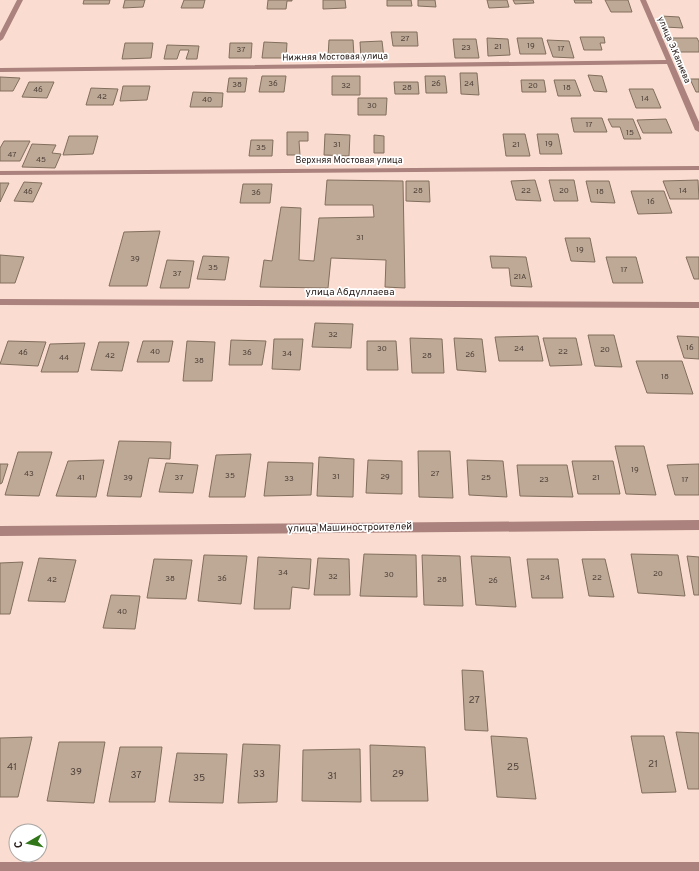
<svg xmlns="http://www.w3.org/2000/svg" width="699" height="871" font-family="Overpass,sans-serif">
<rect width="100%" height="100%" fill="#faddd0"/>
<path fill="#bea996" stroke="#826e5d" d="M 84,0 L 110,0 L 109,4 L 83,4 Z
M 125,0 L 145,0 L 143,7 L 123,8 Z
M 184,0 L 205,0 L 203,8 L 181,8 Z
M 268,0 L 292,0 L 292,1 L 287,1 L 286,9 L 267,9 Z
M 323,0 L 345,0 L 346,8 L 323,9 Z
M 387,0 L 411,0 L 412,6 L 387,6 Z
M 418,0 L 435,0 L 436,7 L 418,6 Z
M 487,0 L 507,0 L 509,7 L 489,8 Z
M 513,0 L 533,0 L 534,3 L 515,4 Z
M 574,0 L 591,0 L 592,3 L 575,3 Z
M 605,0 L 628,0 L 632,12 L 611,12 Z
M 661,16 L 679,17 L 683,28 L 665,27 Z
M 391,32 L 417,32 L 418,46 L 393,46 Z
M 580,37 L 604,37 L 605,43 L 600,43 L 602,50 L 584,50 Z
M 487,38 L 508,39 L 510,55 L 488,56 Z
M 517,38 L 542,38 L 546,54 L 520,54 Z
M 672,38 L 697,38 L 699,42 L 699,52 L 678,52 Z
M 453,39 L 476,39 L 479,58 L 455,58 Z
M 329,40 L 353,40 L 354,56 L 328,57 Z
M 547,40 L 569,41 L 574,58 L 553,57 Z
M 382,41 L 384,58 L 361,58 L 360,42 Z
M 264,42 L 287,43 L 286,58 L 262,58 Z
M 125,43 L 153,43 L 151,58 L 122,59 Z
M 230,43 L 252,43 L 251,58 L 229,58 Z
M 167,45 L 199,46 L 197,59 L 186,59 L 189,50 L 180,50 L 177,59 L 164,59 Z
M 460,73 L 477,73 L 479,95 L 461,94 Z
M 588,75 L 602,76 L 607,92 L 594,91 Z
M 262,76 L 286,76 L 284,92 L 259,92 Z
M 332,76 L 360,76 L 360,95 L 332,95 Z
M 425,76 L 445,76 L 447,93 L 426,93 Z
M 0,77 L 20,78 L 13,91 L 0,91 Z
M 229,78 L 247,78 L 245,92 L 227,92 Z
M 690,79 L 699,79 L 699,92 L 696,92 Z
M 521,80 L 544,80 L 546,92 L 522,92 Z
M 554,80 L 575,80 L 581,96 L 558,96 Z
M 29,82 L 54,82 L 47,98 L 22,97 Z
M 394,82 L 418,82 L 419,94 L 395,94 Z
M 123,86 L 150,86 L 147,100 L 120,101 Z
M 91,88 L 118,89 L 113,105 L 86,105 Z
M 629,89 L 653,89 L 661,108 L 636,108 Z
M 193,92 L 223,93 L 222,107 L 190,107 Z
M 358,98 L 387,98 L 386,115 L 358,115 Z
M 571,118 L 602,118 L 607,132 L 574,132 Z
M 608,119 L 633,119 L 641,139 L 624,139 L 620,127 L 612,127 Z
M 666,119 L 672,133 L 643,133 L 637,120 Z
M 287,132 L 308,132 L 308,141 L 299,141 L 300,155 L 287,155 Z
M 325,134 L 350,135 L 349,156 L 324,155 Z
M 503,134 L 525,134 L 530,156 L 506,156 Z
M 537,134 L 558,134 L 562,154 L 540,154 Z
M 374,135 L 384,136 L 384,153 L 374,153 Z
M 69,136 L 98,136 L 93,154 L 63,155 Z
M 251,140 L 273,140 L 272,156 L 249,156 Z
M 4,141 L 30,141 L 20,161 L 0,161 L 0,148 Z
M 32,144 L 56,145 L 52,153 L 61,154 L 55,168 L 22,167 Z
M 327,180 L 403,181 L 405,288 L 385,287 L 386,260 L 331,258 L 328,288 L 260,287 L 264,260 L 272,261 L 281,207 L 301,208 L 299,260 L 314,261 L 319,218 L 374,217 L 373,205 L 325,205 Z
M 535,180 L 541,201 L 516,200 L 511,181 Z
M 549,180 L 574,180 L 578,201 L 554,201 Z
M 698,180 L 699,199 L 670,199 L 663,181 Z
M 406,181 L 429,181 L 430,202 L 406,201 Z
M 586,181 L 609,181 L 615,203 L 591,202 Z
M 24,182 L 42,183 L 33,202 L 14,201 Z
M 0,183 L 9,183 L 0,202 Z
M 243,184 L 272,184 L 270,203 L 240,203 Z
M 631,191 L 664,191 L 672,213 L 638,214 Z
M 160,231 L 147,286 L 109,286 L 124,232 Z
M 565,238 L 590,238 L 595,262 L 571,261 Z
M 0,255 L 24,257 L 15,283 L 0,283 Z
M 203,256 L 229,257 L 225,280 L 197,279 Z
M 490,256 L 526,257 L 532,287 L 511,286 L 509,268 L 492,268 Z
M 606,257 L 636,257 L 643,283 L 613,283 Z
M 686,257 L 699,257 L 699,279 L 694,279 Z
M 167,260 L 194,261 L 189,288 L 160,288 Z
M 315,323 L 353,324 L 351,348 L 312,347 Z
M 588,335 L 614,335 L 622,367 L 595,366 Z
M 538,336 L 543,361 L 499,361 L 495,337 Z
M 677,336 L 699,337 L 699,359 L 684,358 Z
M 410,338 L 442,339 L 444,373 L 412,373 Z
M 454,338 L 482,339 L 486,372 L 457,370 Z
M 543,338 L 576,338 L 582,365 L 550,366 Z
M 274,339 L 303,339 L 300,370 L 272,369 Z
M 231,340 L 266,341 L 262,365 L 229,365 Z
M 8,341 L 46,342 L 38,366 L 0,364 Z
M 143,341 L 173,341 L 169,362 L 137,362 Z
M 187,341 L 215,342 L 212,381 L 183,381 Z
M 367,341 L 396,341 L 398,370 L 367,370 Z
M 99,342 L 129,342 L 122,371 L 91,370 Z
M 85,343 L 78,372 L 41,372 L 50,344 Z
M 636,361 L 682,361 L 693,394 L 647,393 Z
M 119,441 L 171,442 L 170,459 L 149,458 L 141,497 L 107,496 Z
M 615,446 L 644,446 L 656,495 L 626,494 Z
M 418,451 L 450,451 L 453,498 L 419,497 Z
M 18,452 L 52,452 L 39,496 L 5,495 Z
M 251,454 L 245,497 L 209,497 L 216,455 Z
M 319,457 L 354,459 L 353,497 L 317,496 Z
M 104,460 L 96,497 L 56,496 L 68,461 Z
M 368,460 L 402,461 L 402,494 L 366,493 Z
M 467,460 L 503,461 L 507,497 L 469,495 Z
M 572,461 L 613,461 L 620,494 L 578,494 Z
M 268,462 L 313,463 L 311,495 L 264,496 Z
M 166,463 L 198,465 L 193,493 L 159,492 Z
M 0,464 L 8,464 L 2,483 L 0,484 Z
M 699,464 L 699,495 L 675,495 L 667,465 Z
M 517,465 L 567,465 L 573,497 L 520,496 Z
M 364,554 L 416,555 L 417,597 L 360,596 Z
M 631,554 L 678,555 L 685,596 L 638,593 Z
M 204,555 L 247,556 L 241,604 L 198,601 Z
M 422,555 L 460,556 L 463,606 L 424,605 Z
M 471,556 L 510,557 L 516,607 L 476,605 Z
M 687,556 L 699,557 L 699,595 L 694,595 Z
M 258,557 L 311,559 L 309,589 L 292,587 L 290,609 L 254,609 Z
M 39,558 L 76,560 L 65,602 L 28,601 Z
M 318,558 L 349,559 L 350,595 L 314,595 Z
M 154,559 L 192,560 L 186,599 L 147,598 Z
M 527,559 L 558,559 L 563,598 L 532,598 Z
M 582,559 L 605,559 L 614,597 L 589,596 Z
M 23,562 L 10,614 L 0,614 L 0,563 Z
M 111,595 L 140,596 L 135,629 L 103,628 Z
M 462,670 L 483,671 L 488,731 L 465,730 Z
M 676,732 L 699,733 L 699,789 L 688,789 Z
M 491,736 L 527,738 L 536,799 L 497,797 Z
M 631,736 L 664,736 L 676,792 L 642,793 Z
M 32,737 L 18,797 L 0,797 L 0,738 Z
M 59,742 L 105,742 L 94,803 L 47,801 Z
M 243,744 L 280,745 L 277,802 L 238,803 Z
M 370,745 L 425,747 L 428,801 L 371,801 Z
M 120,747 L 162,747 L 155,802 L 109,802 Z
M 360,749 L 361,802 L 302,801 L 303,750 Z
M 177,753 L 227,754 L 223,803 L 169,802 Z"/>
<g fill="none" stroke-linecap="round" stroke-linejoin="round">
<path fill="#ab827d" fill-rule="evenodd" d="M 17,0 L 23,0 L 3,39 L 0,41 L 0,33 Z
M 640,0 L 646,0 L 699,122 L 699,132 L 695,130 L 667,64 L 0,72 L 0,68 L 666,60 Z
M 699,166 L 699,170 L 0,175 L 0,171 Z
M 0,299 L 699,302 L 699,308 L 0,305 Z
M 699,520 L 699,530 L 0,536 L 0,526 Z
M 0,862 L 699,862 L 699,871 L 0,871 Z"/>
</g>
<g text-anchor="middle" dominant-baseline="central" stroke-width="3.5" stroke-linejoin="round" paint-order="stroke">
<g font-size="8" fill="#50423a">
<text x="405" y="39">27</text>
<text x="531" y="46">19</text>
<text x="498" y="47">21</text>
<text x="466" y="48">23</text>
<text x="561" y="49">17</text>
<text x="241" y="50">37</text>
<text x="273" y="84">36</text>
<text x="436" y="84">26</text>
<text x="469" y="84">24</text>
<text x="237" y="85">38</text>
<text x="346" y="86">32</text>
<text x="533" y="86">20</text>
<text x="407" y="88">28</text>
<text x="567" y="88">18</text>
<text x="38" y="90">46</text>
<text x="102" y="97">42</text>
<text x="645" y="99">14</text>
<text x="207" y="100">40</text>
<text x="372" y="106">30</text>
<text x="589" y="125">17</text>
<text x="630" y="133">15</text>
<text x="549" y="144">19</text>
<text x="337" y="145">31</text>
<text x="516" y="145">21</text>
<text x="261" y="148">35</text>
<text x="12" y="155">47</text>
<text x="41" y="160">45</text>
<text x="418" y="191">28</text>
<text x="526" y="191">22</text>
<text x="564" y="191">20</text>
<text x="683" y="191">14</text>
<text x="28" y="192">46</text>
<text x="600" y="192">18</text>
<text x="256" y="193">36</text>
<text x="651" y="202">16</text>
<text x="360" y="238">31</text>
<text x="580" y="250">19</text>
<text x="135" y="259">39</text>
<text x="213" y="268">35</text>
<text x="624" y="270">17</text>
<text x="177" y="274">37</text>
<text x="520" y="277">21А</text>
<text x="333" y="335">32</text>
<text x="690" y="348">16</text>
<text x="382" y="349">30</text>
<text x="519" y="349">24</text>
<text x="605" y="350">20</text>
<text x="155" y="352">40</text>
<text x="563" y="352">22</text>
<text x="23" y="353">46</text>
<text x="247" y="353">36</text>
<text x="287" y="354">34</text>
<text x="470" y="355">26</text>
<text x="110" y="356">42</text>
<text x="427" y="356">28</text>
<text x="64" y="358">44</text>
<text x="199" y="361">38</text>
<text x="665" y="377">18</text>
<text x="635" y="470">19</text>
<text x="29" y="474">43</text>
<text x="435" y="474">27</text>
<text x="230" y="476">35</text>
<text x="336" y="477">31</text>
<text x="385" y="477">29</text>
<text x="81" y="478">41</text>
<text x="128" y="478">39</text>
<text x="179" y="478">37</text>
<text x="486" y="478">25</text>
<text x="596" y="478">21</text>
<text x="289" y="479">33</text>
<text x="544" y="480">23</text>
<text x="685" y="480">17</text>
<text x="283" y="573">34</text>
<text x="658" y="574">20</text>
<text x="389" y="575">30</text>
<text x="333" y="577">32</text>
<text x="545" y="578">24</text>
<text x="597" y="578">22</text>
<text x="170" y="579">38</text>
<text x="222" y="579">36</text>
<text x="52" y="580">42</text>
<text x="442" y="580">28</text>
<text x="493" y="581">26</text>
<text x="122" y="612">40</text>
</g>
<g font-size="9" fill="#2b201c" stroke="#fff">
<text transform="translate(674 50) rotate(67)">улица Э.Капиева</text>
<text transform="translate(335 57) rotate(-1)">Нижняя Мостовая улица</text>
<text x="349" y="160">Верхняя Мостовая улица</text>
</g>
<g font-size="10" fill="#2b201c" stroke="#fff">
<text x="350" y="292">улица Абдуллаева</text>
<text transform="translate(350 528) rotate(-1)">улица Машиностроителей</text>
</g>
<g font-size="10" fill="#50423a">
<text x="474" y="700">27</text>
<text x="653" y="764">21</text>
<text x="12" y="767">41</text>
<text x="513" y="767">25</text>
<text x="76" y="772">39</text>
<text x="259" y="774">33</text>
<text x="398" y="774">29</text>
<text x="136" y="775">37</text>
<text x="332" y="776">31</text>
<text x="199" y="778">35</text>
</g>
</g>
<g transform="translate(28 843) rotate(261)"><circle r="19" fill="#ffffff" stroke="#aaa6a4"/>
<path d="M0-3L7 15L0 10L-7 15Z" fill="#31771a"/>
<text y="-6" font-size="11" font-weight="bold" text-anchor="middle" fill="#2b201c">С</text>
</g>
</svg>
